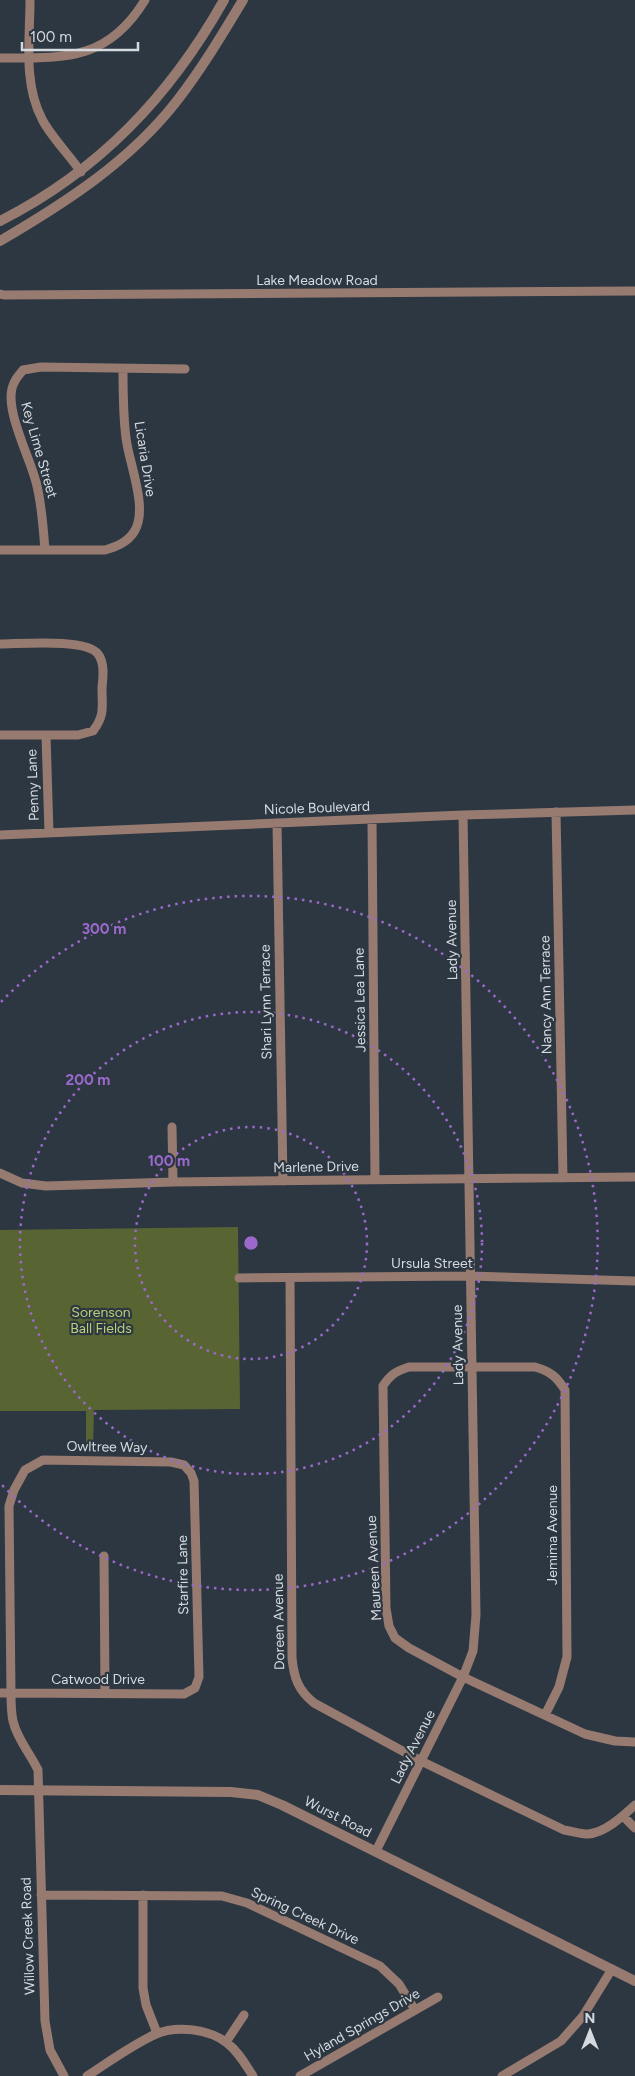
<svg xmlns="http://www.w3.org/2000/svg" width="635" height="2076" font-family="Figtree,sans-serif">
<rect width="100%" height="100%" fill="#2d3741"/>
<path fill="#586533" d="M 238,1227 L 240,1409 L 94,1410 L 93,1449 L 86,1449 L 86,1411 L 0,1411 L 0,1230 Z"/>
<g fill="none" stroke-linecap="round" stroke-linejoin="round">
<path stroke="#977b71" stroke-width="9" d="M 30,0 C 30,39 23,83 42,119 C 49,134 70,156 81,172
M 0,58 C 65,58 108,61 145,0
M 0,294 L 4,295 L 635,291
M 0,550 L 105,550 C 115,547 127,543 134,532 C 149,509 129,464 126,438 C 123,415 123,392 123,369
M 45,550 C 43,527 42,504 36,482 C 30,457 2,406 14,383 C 16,378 20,374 23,370 L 41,367 L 185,369
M 0,644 C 20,644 86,638 98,654 C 105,663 103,678 102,688 C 102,708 105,715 93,731 L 78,735 L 0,735
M 46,735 L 49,833
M 556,812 L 563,1178
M 372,820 L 375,1179
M 277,823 L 283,1181
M 0,835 L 463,815 L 635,810
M 172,1127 L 173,1182
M 0,1173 L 22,1183 L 46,1186 L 173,1182 L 635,1177
M 239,1278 L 470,1276 L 635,1281
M 290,1278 L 292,1658 C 294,1678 298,1690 314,1703 L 421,1761 L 564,1830 C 572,1831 580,1834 588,1834 C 605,1833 623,1816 635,1805
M 104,1556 L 105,1693
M 0,1693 L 11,1693 L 184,1694 L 195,1688 L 199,1677 L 194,1481 L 191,1473 L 184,1465 L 171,1462 L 43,1460 L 25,1470 L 14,1490 L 9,1506 L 11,1693 C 11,1702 11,1712 13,1721 C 17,1739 30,1753 38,1770 L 45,2021 L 50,2050 L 64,2076
M 545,1715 L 559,1687 L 567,1657 L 565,1390 C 557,1377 550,1371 535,1367 L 409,1367 C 396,1371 390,1375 383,1386 L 386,1608 L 389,1626 L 395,1638 L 409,1648 L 463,1677 L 585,1734 L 615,1741 L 635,1742
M 623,1816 L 635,1828
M 376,1851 L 463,1677 L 473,1651 L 476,1615 L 463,815
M 41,1895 L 222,1896 L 247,1903 L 380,1966 L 399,1984 L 415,2010
M 143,1895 L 143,1988 L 146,2005 L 157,2033
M 226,2042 L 244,2015
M 87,2076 C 107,2063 135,2043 156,2034 C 177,2025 209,2029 227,2043 C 238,2051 245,2064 253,2076
M 300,2076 L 438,1997
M 502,2076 L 561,2041 L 583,2016 L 612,1969"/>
<path stroke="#977b71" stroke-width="10" d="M 0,221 C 99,171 170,96 224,0
M 0,241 C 65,203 129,162 176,102 C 201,70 222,35 243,0
M 0,1790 L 231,1792 L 258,1795 L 282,1805 L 635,1981"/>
</g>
<g fill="none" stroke="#9a69cb" stroke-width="2.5" stroke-dasharray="2.5 5">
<circle cx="251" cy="1243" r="116"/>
<circle cx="251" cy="1243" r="231"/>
<path d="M1 1002A347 347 0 1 1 1 1484"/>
</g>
<g text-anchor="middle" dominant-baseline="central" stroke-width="4.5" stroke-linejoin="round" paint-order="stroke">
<g font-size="14" fill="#d4dae0" stroke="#2d3741">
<text x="317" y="280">Lake Meadow Road</text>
<text transform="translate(39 450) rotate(74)">Key Lime Street</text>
<text transform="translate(145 459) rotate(81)">Licaria Drive</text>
<text transform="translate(33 785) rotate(-92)">Penny Lane</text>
<text transform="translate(317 808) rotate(-2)">Nicole Boulevard</text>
<text transform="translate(452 940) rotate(-91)">Lady Avenue</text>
<text transform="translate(546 995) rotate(-91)">Nancy Ann Terrace</text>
<text transform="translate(360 1000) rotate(-91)">Jessica Lea Lane</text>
<text transform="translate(266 1002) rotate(-91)">Shari Lynn Terrace</text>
<text transform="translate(316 1167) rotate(-1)">Marlene Drive</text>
<text x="432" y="1263">Ursula Street</text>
<text transform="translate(458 1345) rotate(-91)">Lady Avenue</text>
<text transform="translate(107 1447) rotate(1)">Owltree Way</text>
<text transform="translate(552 1535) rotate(-90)">Jemima Avenue</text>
<text transform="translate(374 1568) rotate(-93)">Maureen Avenue</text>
<text transform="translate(183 1575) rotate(-91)">Starfire Lane</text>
<text transform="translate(279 1622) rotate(-91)">Doreen Avenue</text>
<text x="98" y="1679">Catwood Drive</text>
<text transform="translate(413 1747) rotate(-63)">Lady Avenue</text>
<text transform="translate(338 1817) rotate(27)">Wurst Road</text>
<text transform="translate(305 1916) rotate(25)">Spring Creek Drive</text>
<text transform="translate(28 1936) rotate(-92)">Willow Creek Road</text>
<text transform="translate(362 2025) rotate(-30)">Hyland Springs Drive</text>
</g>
<g font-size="14" fill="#b9d078" stroke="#2d3741">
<text x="101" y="1312">Sorenson<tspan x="101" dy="16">Ball Fields</tspan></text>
</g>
</g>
<circle cx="251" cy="1243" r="8" fill="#9a69cb" stroke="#2d3741" stroke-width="2.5"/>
<g font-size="15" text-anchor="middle" font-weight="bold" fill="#9a69cb" stroke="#2d3741" stroke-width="4.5" stroke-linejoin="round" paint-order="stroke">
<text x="104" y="934">300 m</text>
<text x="88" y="1085">200 m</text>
<text x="169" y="1166">100 m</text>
</g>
<g transform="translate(590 2031)" stroke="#2d3741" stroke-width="4" paint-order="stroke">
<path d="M0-4L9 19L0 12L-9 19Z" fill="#d4dae0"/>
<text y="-8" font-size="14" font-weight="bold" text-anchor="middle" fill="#d4dae0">N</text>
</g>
<path d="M22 42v8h116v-8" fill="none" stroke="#d4dae0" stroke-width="2.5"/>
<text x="30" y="42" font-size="15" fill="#d4dae0" stroke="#2d3741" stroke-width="4" paint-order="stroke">100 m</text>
</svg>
